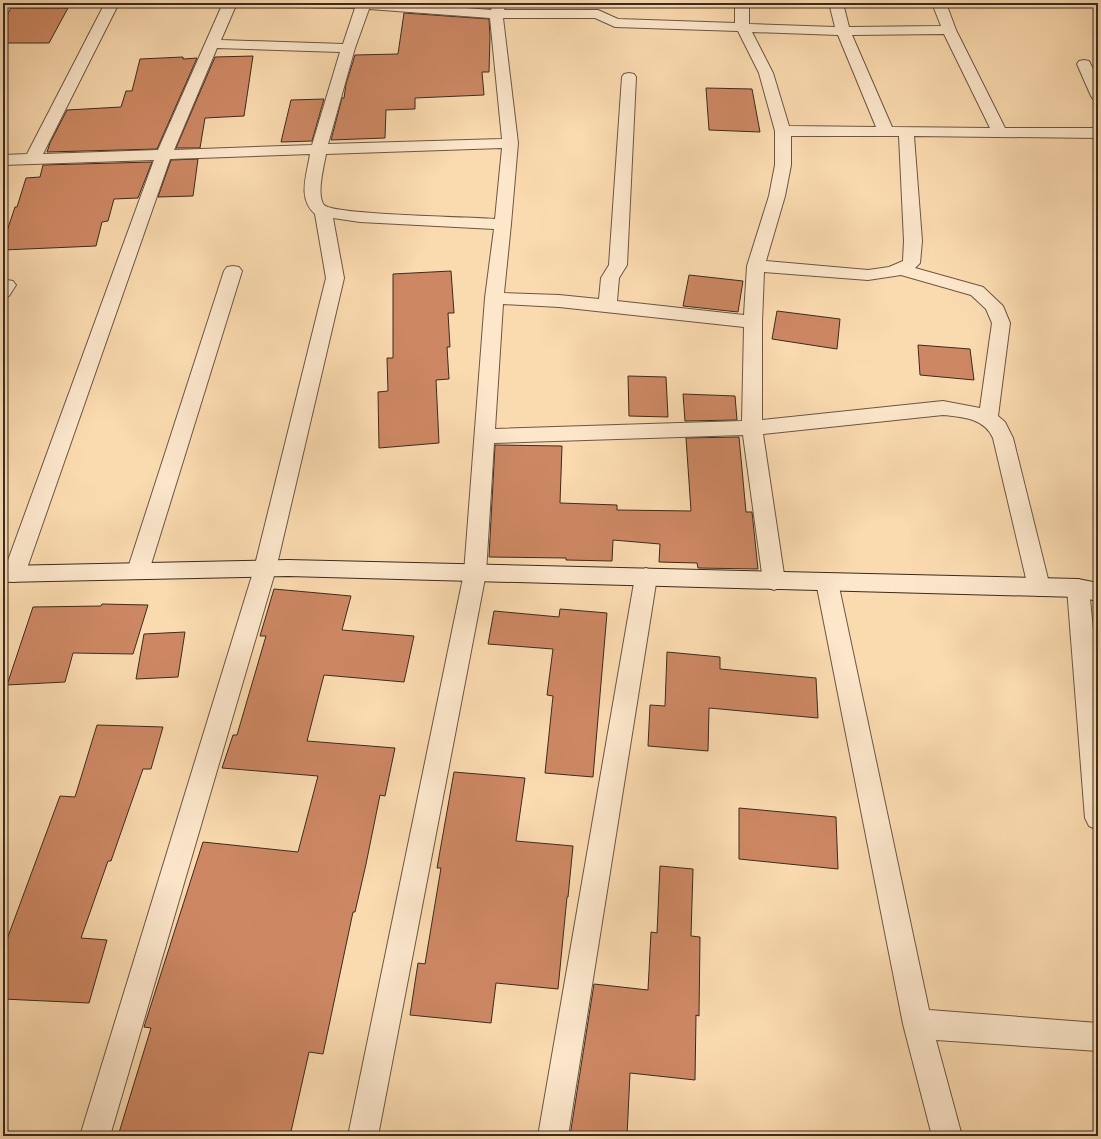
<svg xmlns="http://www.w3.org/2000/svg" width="1101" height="1139" font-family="'IM FELL Great Primer',serif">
<rect width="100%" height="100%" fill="#fadaaf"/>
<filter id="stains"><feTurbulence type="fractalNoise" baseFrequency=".005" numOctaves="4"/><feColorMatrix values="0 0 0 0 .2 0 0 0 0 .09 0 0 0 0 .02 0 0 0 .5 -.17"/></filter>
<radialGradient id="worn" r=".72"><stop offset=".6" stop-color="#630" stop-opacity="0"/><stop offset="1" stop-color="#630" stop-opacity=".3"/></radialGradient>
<path fill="#cd8863" stroke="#3b2b22" d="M 423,3 L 491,3 L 490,8 Z
M 11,8 L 68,8 L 49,43 L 3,43 L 3,22 Z
M 404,13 L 489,19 L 490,36 L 489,72 L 482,72 L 484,95 L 415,98 L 415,109 L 386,110 L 385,138 L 331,140 L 342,98 L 344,98 L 346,84 L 355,55 L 398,54 Z
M 253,56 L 244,116 L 205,118 L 200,148 L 176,148 L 215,57 Z
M 183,57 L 183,59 L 197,58 L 157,149 L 47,152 L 50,143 L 67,110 L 121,107 L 126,91 L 132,91 L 140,59 Z
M 706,88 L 752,89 L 760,132 L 709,130 Z
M 324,99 L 312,141 L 281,142 L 291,100 Z
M 198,159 L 193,196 L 158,197 L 171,160 Z
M 152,162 L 138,198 L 114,199 L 108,221 L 102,222 L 96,246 L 3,250 L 3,243 L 15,207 L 17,207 L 26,178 L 40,177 L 43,165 Z
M 451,271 L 454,313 L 448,313 L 450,347 L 447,347 L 449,379 L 436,380 L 439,443 L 379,448 L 378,392 L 388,391 L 387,358 L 393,358 L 393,274 Z
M 689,275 L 743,281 L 738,312 L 683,306 Z
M 777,311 L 840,319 L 837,349 L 772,339 Z
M 918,345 L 970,349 L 974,380 L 920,375 Z
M 628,376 L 666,377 L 668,417 L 629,416 Z
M 683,394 L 735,396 L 737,420 L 685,421 Z
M 739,437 L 746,512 L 752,512 L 758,569 L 698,568 L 697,563 L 659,562 L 660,544 L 613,540 L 612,561 L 566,560 L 566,558 L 489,557 L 495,445 L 562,446 L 560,503 L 617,505 L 617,510 L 691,511 L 686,438 Z
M 274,589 L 351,596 L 342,630 L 414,636 L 404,682 L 324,675 L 307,741 L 395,748 L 385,796 L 380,795 L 366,864 L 355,912 L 353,912 L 323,1054 L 309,1052 L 290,1136 L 118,1136 L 151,1028 L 144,1027 L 203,842 L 298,852 L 318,776 L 222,768 L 233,735 L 237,735 L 266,636 L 260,636 Z
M 102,604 L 148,605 L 133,654 L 73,653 L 65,682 L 7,685 L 33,607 L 101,606 Z
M 560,609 L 607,613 L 593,777 L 545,773 L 553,696 L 547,695 L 553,649 L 488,644 L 494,611 L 559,617 Z
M 185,632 L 178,677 L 136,679 L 144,634 Z
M 667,652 L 720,657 L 720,669 L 816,678 L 818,718 L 709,708 L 708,751 L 648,746 L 650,705 L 665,706 Z
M 97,725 L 163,727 L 151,769 L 143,769 L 111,861 L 108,861 L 81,938 L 107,940 L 89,1003 L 3,999 L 3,950 L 60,796 L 75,797 Z
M 454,772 L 525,778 L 516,841 L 573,846 L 568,897 L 567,897 L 558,989 L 496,983 L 491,1023 L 410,1015 L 418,963 L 425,964 L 441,868 L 437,868 Z
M 739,808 L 836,817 L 838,869 L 739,859 Z
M 660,866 L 693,869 L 691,936 L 700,937 L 699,1016 L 696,1015 L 695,1080 L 630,1073 L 627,1136 L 570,1136 L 594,984 L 648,990 L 651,932 L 657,933 Z"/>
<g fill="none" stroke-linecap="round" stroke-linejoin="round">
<g stroke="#6b5745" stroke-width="2">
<path id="minor" d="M 105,3 L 119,3 L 43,154 L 158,150 L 223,3 L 237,3 L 221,40 L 343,44 L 355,8 L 294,7 L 289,6 L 287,3 L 404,3 L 491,10 L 493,3 L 507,3 L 504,10 L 598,10 L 618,19 L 735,23 L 735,3 L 749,3 L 749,24 L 835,27 L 829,3 L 843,3 L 849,27 L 941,26 L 932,3 L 946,3 L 956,30 L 1005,128 L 1098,128 L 1098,138 L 914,136 L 922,241 L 920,263 L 915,268 L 983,287 L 1003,306 L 1010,323 L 998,416 L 1005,422 L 1013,438 L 1050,587 L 1047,593 L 1039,596 L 1031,593 L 1028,587 L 993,438 C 984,418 963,417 943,415 L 763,434 L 785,581 L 782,587 L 774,590 L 766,587 L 763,581 L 743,435 L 494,443 L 486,573 L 378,1136 L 348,1136 L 464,573 L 485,298 L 494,229 L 360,222 L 333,218 L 344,278 L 276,569 L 110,1136 L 80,1136 L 254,569 L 326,278 L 315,214 C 297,198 307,175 310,154 L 170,159 L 25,574 L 22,580 L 14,582 L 6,580 L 3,574 L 154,160 L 3,165 L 3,155 L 27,154 ZM 369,9 L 490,18 L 502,139 L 328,144 L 355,48 ZM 503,18 L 595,18 L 615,27 L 738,31 L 759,73 L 775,131 L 775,165 L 769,196 L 747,266 L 744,315 L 617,301 L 619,278 L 627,265 L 636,77 L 634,74 L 629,73 L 624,74 L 622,77 L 609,265 L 601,278 L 599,299 L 559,295 L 504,293 L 511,224 L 518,143 ZM 752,32 L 838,35 L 876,127 L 789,126 L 773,73 ZM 944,34 L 990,128 L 892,127 L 852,35 ZM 217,48 L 340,52 L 312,145 L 174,150 ZM 791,136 L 899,136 L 904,241 L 903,261 L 889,267 L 868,270 L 766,261 L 785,196 L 791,165 ZM 502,148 L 495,219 C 473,217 333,215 324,205 C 316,195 324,166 326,154 ZM 764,272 L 868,280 L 901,275 L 971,295 L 986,309 L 992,323 L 980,408 L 943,401 L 762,420 L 762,322 ZM 503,304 L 559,307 L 744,327 L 742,421 L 495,429 Z
M 1084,60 L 1089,61 L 1098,79 L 1098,100 L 1093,99 L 1091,96 L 1077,64 L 1079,61 Z
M 233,266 L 239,267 L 242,271 L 149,571 L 146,577 L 138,579 L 130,577 L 127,571 L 224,271 L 227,267 Z
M 7,280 L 13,281 L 16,285 L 9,296 L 3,298 L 3,281 Z
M 646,568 L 654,571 L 657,577 L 568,1136 L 538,1136 L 635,577 L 638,571 Z
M 827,573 L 835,576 L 838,582 L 929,1010 L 1098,1023 L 1098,1051 L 936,1040 L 962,1136 L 932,1136 L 903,1024 L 816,582 L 819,576 Z
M 1078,579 L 1086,582 L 1089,588 L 1098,682 L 1098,830 L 1089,826 L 1085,818 L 1067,588 L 1070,582 Z"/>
</g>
<g stroke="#3b2b22" stroke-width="2">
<path id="secondary" d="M 288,560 L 1078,579 L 1098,583 L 1098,601 L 1078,597 L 288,576 L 3,582 L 3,566 Z"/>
</g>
<use href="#minor" fill="#fce7cb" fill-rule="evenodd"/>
<use href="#secondary" fill="#fce7cb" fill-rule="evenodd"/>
</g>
<rect width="1101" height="1139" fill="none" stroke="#fadaaf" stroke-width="16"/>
<rect x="4" y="4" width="1093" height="1131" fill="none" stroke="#3b2b22" stroke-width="2"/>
<rect x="8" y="8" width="1085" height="1123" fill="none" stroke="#3b2b22"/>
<rect width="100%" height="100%" filter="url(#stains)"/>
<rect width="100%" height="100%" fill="url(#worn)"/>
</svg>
